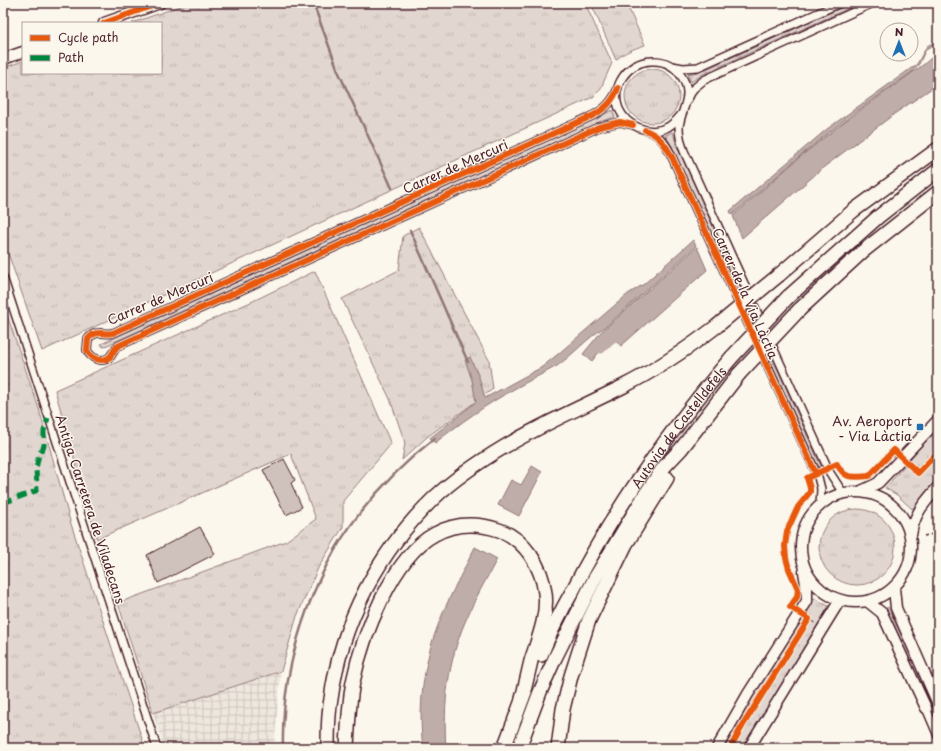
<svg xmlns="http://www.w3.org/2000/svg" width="941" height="751" font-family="'Playpen Sans',sans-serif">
<defs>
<pattern id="industrial-grid" width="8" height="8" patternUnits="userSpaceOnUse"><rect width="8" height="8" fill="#eee7de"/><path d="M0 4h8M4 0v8" fill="none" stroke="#cec6bf"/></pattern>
<pattern id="grass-tufts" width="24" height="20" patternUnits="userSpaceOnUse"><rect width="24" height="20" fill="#e2d7d0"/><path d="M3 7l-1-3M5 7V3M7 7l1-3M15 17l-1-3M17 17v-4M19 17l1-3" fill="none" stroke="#c3b8b3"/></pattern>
</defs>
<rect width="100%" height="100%" fill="#fbf7ec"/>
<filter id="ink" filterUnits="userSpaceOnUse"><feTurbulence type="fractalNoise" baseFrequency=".025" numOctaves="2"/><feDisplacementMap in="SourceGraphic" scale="8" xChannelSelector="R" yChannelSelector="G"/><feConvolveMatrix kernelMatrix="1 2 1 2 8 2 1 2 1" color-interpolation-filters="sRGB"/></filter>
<g filter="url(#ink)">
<path fill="url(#industrial-grid)" d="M 281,671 L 274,748 L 164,748 L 153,713 Z"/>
<path fill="url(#grass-tufts)" stroke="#967b7e" d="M 189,3 L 585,3 L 612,63 L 600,90 L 593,97 L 42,351 L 3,239 L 3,68 L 23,61 L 23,73 L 161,73 L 161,23 L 132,23 Z
M 591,3 L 626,3 L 645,45 C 633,49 624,52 616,60 Z
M 852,3 L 860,3 L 703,74 L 691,82 L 688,74 L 702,71 Z
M625 96a27 27 0 1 1 54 0a27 27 0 1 1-54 0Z
M 612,110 L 615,117 L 599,122 L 103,347 L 101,344 L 598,118 Z
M 673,132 L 676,144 L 821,466 L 818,467 L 672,146 L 665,135 Z
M 419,227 L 489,360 L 493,389 L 427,437 L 402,460 L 405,443 L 390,399 L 342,299 L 399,270 L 403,236 Z
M 315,271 L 391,444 L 343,501 L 343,527 L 318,568 L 297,616 L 281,671 L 153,713 L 118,603 L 286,541 L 316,519 L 291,454 L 97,539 L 55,390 L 253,301 Z
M 3,303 L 39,409 L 70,521 L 145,748 L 3,748 Z
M 938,427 L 938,482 L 912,509 L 897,495 L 885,488 Z
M819 547a38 38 0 1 1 76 0a38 38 0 1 1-76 0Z
M 814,598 L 830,607 L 744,748 L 723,748 L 733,727 Z
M 888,607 L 913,661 L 906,656 L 885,609 Z"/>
<path fill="#bfadaa" stroke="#907477" d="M 938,40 L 938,42 L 926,49 L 919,64 L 912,72 L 843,121 L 800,156 L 732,215 L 730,211 L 827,129 L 917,64 L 927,46 Z
M 938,52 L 938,84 L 897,112 L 824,167 L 742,238 L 733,216 L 800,157 L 844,122 L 923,65 Z
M 693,240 L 696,246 L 605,327 C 587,338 574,354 557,366 C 543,374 528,381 514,389 C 486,405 460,423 435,443 L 430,438 L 476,402 L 472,380 L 465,360 L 470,357 L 479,377 L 485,398 L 542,367 L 558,354 L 628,294 L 644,284 Z
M 697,247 L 707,270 L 621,346 L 611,337 L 592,361 L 583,354 L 601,332 Z
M 532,466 L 542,472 L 519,516 L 498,505 L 511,480 L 521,485 Z
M 475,547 L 497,559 C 486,580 474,600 465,622 C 448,662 443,704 446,748 L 423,748 C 418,708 423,665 437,628 C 447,600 462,574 475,547 Z"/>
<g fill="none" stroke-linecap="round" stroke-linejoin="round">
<path stroke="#907477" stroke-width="2.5" d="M 313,3 L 339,73 L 392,188
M 410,230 L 468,362
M 283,748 C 281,667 310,577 360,513 C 382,485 407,460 435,438"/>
<path stroke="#bfadaa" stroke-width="9" d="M 601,349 L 621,330"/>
</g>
<path fill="#cfc2bc" stroke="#4a1f2b" d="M 284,459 L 295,480 L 291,483 L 302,507 L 286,515 L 263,470 Z
M 200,527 L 215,554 L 158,583 L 147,555 Z"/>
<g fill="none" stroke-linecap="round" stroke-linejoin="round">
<g stroke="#4a1f2b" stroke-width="10">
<path id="street" d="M 672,66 L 683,68 L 698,67 L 840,3
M 618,88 C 613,101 606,108 594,115 L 113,333 C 104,335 96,329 88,339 L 87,350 C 91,359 102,363 110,357 C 113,353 114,349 118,346 L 599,127 L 620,122 L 633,125
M 688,99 L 693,89 L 704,80 L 873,3
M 683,112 C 679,118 674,123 668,127 C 650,136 627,127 619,109 C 610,86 628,62 651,61 C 664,60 675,66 682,77 C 694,96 681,109 679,127 C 679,135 681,143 684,151 L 830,473 L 841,490 L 845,493
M 649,131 C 661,136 667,146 672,157 L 818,477 L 821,489 L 820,505
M 3,277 L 157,748
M 926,708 L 938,736"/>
</g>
<g stroke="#4a1f2b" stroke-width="13">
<path id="secondary" d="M 104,23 L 160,3
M 3,59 L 23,52
M801 547a55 55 0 1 1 110 0a55 55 0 1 1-110 0Z
M 859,492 L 878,483 L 938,420
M 911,535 C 914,514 924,503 938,487
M 894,588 L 896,608 L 938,704
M 867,601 L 882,613 L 926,708
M 717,748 L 748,694 L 807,601 L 807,590 L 804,572
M 749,748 L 840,600"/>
</g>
<g stroke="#4a1f2b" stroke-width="16">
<g id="highway">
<path d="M 779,275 L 853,211 L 938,149"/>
<path d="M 788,297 L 878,217 L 938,170"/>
<path d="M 799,310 L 862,252 L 938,192"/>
<path id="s1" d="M 541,655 C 550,633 561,611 573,590 C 616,506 670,430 731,358"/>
<path d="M 328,748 C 328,732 328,715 331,699 C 341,622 379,551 434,498 C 455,478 479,462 504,447 C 542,424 582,407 622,387 C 656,370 687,349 717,326"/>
<path d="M 347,748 C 348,726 349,703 353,682 C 362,637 393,556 435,534 C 455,523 478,523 499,530 C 525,539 542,567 545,593 C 548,616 538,639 531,661 C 528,674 525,687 522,699"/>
<path d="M 504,748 L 525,692"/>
<path d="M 519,748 L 540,692 L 555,658 L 595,578 L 645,495 L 664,467 L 681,449 L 739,374"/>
<path d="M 558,748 L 563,709 L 571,676 L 589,620 L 626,544 L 667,478"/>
</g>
</g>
<path stroke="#4a1f2b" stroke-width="1.5" stroke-dasharray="3 3" stroke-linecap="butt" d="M 924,536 L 933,534 L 938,526
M 808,618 L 815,623"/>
<use href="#street" stroke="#fbf7ec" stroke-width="7"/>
<use href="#secondary" stroke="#fbf7ec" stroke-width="10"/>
<use href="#highway" stroke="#fbf7ec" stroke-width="13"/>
<g stroke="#4a1f2b" stroke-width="16" stroke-linecap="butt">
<path id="highway-bridge" d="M 717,326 L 779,275
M 731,358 L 788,297
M 739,374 L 799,310"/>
</g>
<use href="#highway-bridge" stroke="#fbf7ec" stroke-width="13"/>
<path stroke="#00873e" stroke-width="5" stroke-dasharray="10 5" stroke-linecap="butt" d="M 3,503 L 36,491 L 37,487 L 36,469 L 39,454 L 44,446 L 44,431 L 48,418"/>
<g stroke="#fbf7ec" stroke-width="8">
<path id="cycleway" d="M 104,23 L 160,3
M 618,88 C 613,101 606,108 594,115 L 113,333 C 104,335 96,329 88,339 L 87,350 C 91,359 102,363 110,357 C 113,353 114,349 118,346 L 599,127 L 620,122 L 633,125
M 645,130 C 659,135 665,144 672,157 L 816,474
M 730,748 L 743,725 L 809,619 L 790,607 L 797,597 L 798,589 L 789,569 L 786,558 L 785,546 L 787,531 L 798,507 L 810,492 L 810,488 L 807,478 L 837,464 C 845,480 853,477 869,476 L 894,450 L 918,473 L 938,452"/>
</g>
<use href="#cycleway" stroke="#e8590c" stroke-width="6"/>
</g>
</g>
<rect fill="#1f6fb2" stroke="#fbf7ec" stroke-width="1.5" x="916" y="423" width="8" height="8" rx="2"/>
<g text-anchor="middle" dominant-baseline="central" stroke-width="3" stroke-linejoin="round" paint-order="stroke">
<g font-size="13" fill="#4a1f2b" stroke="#fbf7ec">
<text transform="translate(455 166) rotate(-24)">Carrer de Mercuri</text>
<text transform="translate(746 293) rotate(66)">Carrer de la Via Làctia</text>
<text transform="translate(160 298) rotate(-23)">Carrer de Mercuri</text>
<text stroke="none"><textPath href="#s1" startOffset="267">Autovia de Castelldefels</textPath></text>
<text transform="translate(91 509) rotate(72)">Antiga Carretera de Viladecans</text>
</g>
<g font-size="13" fill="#4a1f2b" stroke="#fbf7ec" text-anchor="end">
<text x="912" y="420">Av. Aeroport<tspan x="912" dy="15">- Via Làctia</tspan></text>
</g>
</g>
<rect width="941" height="751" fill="none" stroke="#fbf7ec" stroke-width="16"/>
<rect x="8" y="8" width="925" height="735" fill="none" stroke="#4a1f2b" stroke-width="1.5" filter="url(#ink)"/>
<rect x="22" y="22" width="140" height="52" fill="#fbf7ec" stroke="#b4a19f"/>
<rect x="30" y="35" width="20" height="6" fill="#e8590c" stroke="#b4a19f"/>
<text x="58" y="42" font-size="12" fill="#4a1f2b">Cycle path</text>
<rect x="30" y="55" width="20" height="6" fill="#00873e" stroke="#b4a19f"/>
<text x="58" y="62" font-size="12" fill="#4a1f2b">Path</text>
<g transform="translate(899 42)"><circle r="19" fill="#fbf7ec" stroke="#b4a19f"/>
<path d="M0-3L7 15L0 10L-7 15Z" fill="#1f6fb2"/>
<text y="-6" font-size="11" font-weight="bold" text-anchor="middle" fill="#4a1f2b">N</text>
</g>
</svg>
